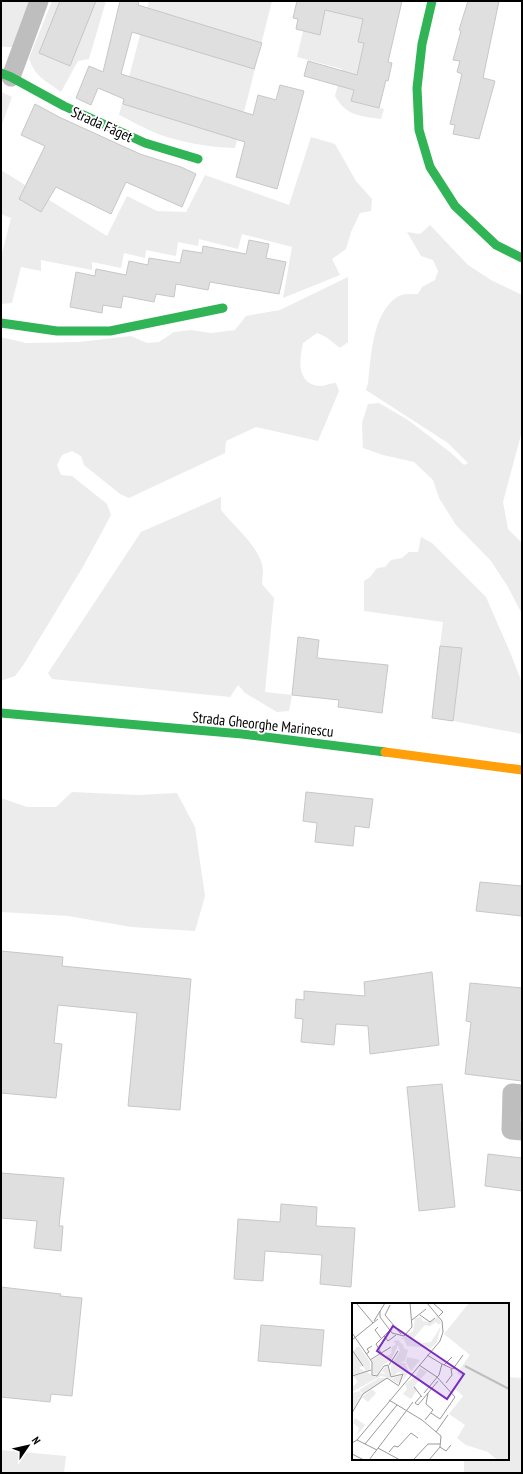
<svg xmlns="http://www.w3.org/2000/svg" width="523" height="1474" font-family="'PT Sans Narrow',sans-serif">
<rect width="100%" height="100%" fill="#fff"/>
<path fill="#ececec" d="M 1,1 L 33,1 L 13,47 L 1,47 Z
M 52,1 L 106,1 L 89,59 L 78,61 L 61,92 C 46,81 34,76 29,58 Z
M 149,1 L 272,1 L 235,148 C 208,147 183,143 158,134 C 145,129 132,121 119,115 Z
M 325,10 L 365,19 L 358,42 L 364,43 L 351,101 L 384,109 L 381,119 C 360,116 346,116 335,96 L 342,69 L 297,57 L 303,31 L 320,34 Z
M 1,92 L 12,97 L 1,127 Z
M 311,137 L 335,144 L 356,181 L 372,199 L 371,211 L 360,213 L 351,232 L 346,249 L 332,259 L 340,275 L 283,298 L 292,247 L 242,234 L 238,249 L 199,239 L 198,246 L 178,242 L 176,256 L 146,250 L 145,258 L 124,253 L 121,268 L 92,262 L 92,270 L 41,260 L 41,271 L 21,267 L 12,303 L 1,304 L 1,257 L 11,218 L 1,214 L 1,170 L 107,236 L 127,196 L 157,211 L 186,212 L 205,175 L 289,205 Z
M 430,225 L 468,265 L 491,280 L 522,295 L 522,431 L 503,502 L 508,529 L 522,543 L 522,614 L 508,587 L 491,561 L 456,525 L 439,498 L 433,480 L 414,462 L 383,455 L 363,448 L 362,423 L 368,404 L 379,403 L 408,420 L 450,452 L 464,465 L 468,463 L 448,443 L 366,390 L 368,383 C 371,357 372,314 397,297 C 403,293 411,294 418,294 L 422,287 L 435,280 L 438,271 L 433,260 L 421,256 L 407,232 L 420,234 Z
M 348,277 L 348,342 L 340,348 L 326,337 L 317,333 L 303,343 C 300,357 296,379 314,385 C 315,385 318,386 320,386 C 326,386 329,383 336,383 L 339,391 L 318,441 L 256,427 L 226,441 L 225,453 L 129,498 L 120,494 L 84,465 L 81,456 L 72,451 L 62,455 L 57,465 L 61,475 L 72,476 L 107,504 L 111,515 L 84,565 L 24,664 L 15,676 L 1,681 L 1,337 L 26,343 L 79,342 L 131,336 L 147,343 L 159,342 L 174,332 L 191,330 L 211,333 L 235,330 L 246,316 L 280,310 Z
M 221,497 L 221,510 C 234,527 262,548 263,571 C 263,575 262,580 262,584 L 274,598 L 265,692 L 292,695 L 289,711 L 277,712 L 245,693 L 238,685 L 230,697 L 52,679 L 48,673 L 141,532 Z
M 421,537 L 432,543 L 486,597 L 510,652 L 522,683 L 522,734 L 453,721 L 462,649 L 440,646 L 443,622 L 364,611 L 364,581 L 370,577 L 377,568 L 385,567 L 391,560 L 402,558 L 409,552 L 418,552 Z
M 72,792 L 138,795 L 177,793 L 195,827 L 205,896 L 195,931 L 131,927 L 68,916 L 1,912 L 1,798 L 27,807 L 56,807 Z
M 508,1377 L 522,1378 L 522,1473 L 464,1473 L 464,1459 L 508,1459 Z
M 1,1450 L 66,1456 L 64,1473 L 1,1473 Z"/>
<path fill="#dfdfdf" stroke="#c7c7c7" d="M 60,1 L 96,1 L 70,66 L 39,53 Z
M 120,1 L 139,1 L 138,5 L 262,43 L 254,69 L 132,32 L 121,74 L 253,115 L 258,95 L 276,100 L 280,85 L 304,91 L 277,189 L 236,177 L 245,142 L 123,104 L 124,99 L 98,88 L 91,105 L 76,98 L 89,66 L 103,72 Z
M 297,1 L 402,1 L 388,62 L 392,63 L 388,81 L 386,80 L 379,108 L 351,101 L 354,90 L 304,76 L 308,61 L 357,75 L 364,43 L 358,42 L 363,19 L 325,10 L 320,35 L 296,29 L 298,19 L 293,18 Z
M 468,1 L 499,1 L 483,78 L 495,81 L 479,139 L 453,134 L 455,125 L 450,124 L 462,74 L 457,72 L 460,61 L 453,60 L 461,31 L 459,30 Z
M 35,104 L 59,117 L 140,154 L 181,167 L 196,174 L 182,207 L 126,182 L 111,214 L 56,187 L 41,212 L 19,199 L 45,146 L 21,135 Z
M 249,240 L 269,244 L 266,258 L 286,262 L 279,294 L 210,282 L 208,290 L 176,284 L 174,297 L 156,294 L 154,302 L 123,296 L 121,308 L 103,305 L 102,313 L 70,307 L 76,272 L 95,276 L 96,269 L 126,275 L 129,261 L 148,265 L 149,258 L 180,263 L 183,250 L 202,253 L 203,246 L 246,254 Z
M 298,637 L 319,640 L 317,658 L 388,665 L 382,713 L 338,707 L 339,700 L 292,695 Z
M 440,646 L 462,648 L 453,721 L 432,718 Z
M 306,792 L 373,799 L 369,828 L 355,826 L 353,846 L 315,842 L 317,823 L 303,821 Z
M 480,882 L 522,886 L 522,916 L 476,911 Z
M 1,951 L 63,957 L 62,966 L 191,979 L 180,1110 L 128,1106 L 137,1013 L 58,1005 L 54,1043 L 62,1044 L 56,1098 L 1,1093 Z
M 432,972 L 439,1045 L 370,1054 L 368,1026 L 336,1024 L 334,1045 L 301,1042 L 303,1019 L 295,1018 L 296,999 L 304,1000 L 304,991 L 365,996 L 364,982 Z
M 470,983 L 522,988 L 522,1081 L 465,1074 L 471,1022 L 466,1021 Z
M 442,1084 L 455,1207 L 419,1211 L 407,1087 Z
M 488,1154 L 522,1158 L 522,1191 L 485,1186 Z
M 1,1173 L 64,1178 L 59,1226 L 63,1226 L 61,1251 L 34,1248 L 37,1221 L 1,1218 Z
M 281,1204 L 317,1207 L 316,1226 L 355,1228 L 351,1287 L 320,1284 L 322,1255 L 265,1251 L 263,1281 L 234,1279 L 238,1219 L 280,1222 Z
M 1,1287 L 61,1294 L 60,1296 L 82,1298 L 72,1396 L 51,1394 L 50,1402 L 1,1397 Z
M 261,1325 L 324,1330 L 321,1366 L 258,1361 Z"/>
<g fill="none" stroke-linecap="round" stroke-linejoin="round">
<path stroke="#bebebe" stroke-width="19" d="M 11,77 L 39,1
M 522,1094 L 512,1093 L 511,1130 L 522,1131"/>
<path stroke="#30b455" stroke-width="9" d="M 432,1 L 422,44 L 417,88 L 419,130 L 430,167 L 455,206 L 496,245 L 522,258
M 1,73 L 11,77 L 64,106 L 145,143 L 198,159
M 1,323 L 57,331 L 110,331 L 223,308
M 1,713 L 242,734 L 385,752"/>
<path stroke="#ff9f0a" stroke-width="9" d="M 385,752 L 522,770"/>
</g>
<g text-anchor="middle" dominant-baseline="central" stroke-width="4" stroke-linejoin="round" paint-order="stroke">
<g font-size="15" fill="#000" stroke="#fff">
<text transform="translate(102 124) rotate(24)">Strada Făget</text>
<text transform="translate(263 724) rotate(6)">Strada Gheorghe Marinescu</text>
</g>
</g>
<g transform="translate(352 1303)">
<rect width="157" height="157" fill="#fff"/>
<path d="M 117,0 L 157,0 L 157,157 L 145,157 L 136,149 L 114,142 L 105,135 L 113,122 L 97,111 L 111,93 L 102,85 L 110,74 L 105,70 L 118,52 L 92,31 ZM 84,11 L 89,19 L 87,22 L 84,19 L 78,23 L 73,22 L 61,36 L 66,41 L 79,39 L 89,23 L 85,39 L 79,45 L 55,43 L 52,36 L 49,36 L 61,28 L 63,15 L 69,14 L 71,18 L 78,19 L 84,15 ZM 46,37 L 52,43 L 51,45 L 56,47 L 53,58 L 48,60 L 53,60 L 57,69 L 49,80 L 52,74 L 51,70 L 46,69 L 41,74 L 39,71 L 39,62 L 48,48 L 46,42 L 39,57 L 31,62 L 25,72 L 21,71 L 20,57 L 30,51 L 32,54 L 39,51 L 40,44 L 44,41 L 41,38 ZM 7,43 L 18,59 L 18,66 L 14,68 L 1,48 ZM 0,48 L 10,63 L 7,65 L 13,68 L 0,72 ZM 55,54 L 68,57 L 59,68 L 54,59 ZM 34,63 L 36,63 L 39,76 L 51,71 L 47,81 L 37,75 L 29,73 L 0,89 L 0,84 L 6,79 L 1,73 L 15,69 L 23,74 L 29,70 L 34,71 L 30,68 ZM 68,65 L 75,69 L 63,82 L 65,87 L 59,96 L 51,91 L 55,86 L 53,81 L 64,73 ZM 27,75 L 35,75 L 11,91 L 7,87 ZM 20,86 L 24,90 L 16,99 L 10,94 ZM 7,88 L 10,91 L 0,109 L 0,90 ZM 3,115 L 13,122 L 5,132 L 7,125 L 1,120 Z" fill="#ececec"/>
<path fill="none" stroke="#bfbfbf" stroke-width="2" d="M 113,63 L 157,86"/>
<path fill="none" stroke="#999" stroke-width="1" d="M 81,0 L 91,9 L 87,13M 5,1 L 21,20M 38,2 L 33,12 L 49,31M 28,8 L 28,14 L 40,30 L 52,33 L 60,24 L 58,0M 68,12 L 78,19 L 83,15M 60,17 L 74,6M 22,18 L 33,0M 26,24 L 23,27 L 29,35M 0,30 L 20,59 L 20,72 L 25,73 L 32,63 L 36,62 L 39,74 L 51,71 L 47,82M 32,33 L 36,38 L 44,32M 0,37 L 26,16M 0,47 L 11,63M 29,50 L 24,41 L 38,27M 14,51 L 17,49 L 15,46 L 20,43M 75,52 L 90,61M 18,57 L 39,44M 37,62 L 46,48M 67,62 L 85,74 L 103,94 L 88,116 L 79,110M 92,62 L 100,54 L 94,60M 0,73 L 19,67M 94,80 L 100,72 L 99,66M 62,84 L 70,94M 72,90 L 87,72 L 90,61 L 101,66 L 111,52M 69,93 L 63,100 L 66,102 L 86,78M 37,97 L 70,117 L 89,133 L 88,144 L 77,157M 0,110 L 11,91 L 35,75 L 47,83M 73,117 L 81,107 L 74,101 L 76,90M 84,129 L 96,112M 5,137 L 25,147M 0,140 L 5,137 L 88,38 L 91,29 L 90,18 L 75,0M 13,141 L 45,102M 88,144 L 94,148 L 99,142M 26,145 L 48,157M 37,149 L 42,143 L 46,144 L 59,130 L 66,135M 0,151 L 12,157M 17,157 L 61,99M 61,157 L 76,141 L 88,141"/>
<path fill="#7b2cbf" fill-opacity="0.15" stroke="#7b2cbf" stroke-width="2" d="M 41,23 L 112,71 L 95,96 L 25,48 Z"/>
<rect width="157" height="157" fill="none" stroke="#000" stroke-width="2"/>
</g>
<rect width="523" height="1474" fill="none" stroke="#000000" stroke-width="4"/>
<g transform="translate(28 1446) rotate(56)" stroke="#ffffff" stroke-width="3" paint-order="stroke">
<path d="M0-3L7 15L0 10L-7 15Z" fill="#000000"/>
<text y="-6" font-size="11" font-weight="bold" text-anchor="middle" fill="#000000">N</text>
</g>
</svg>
